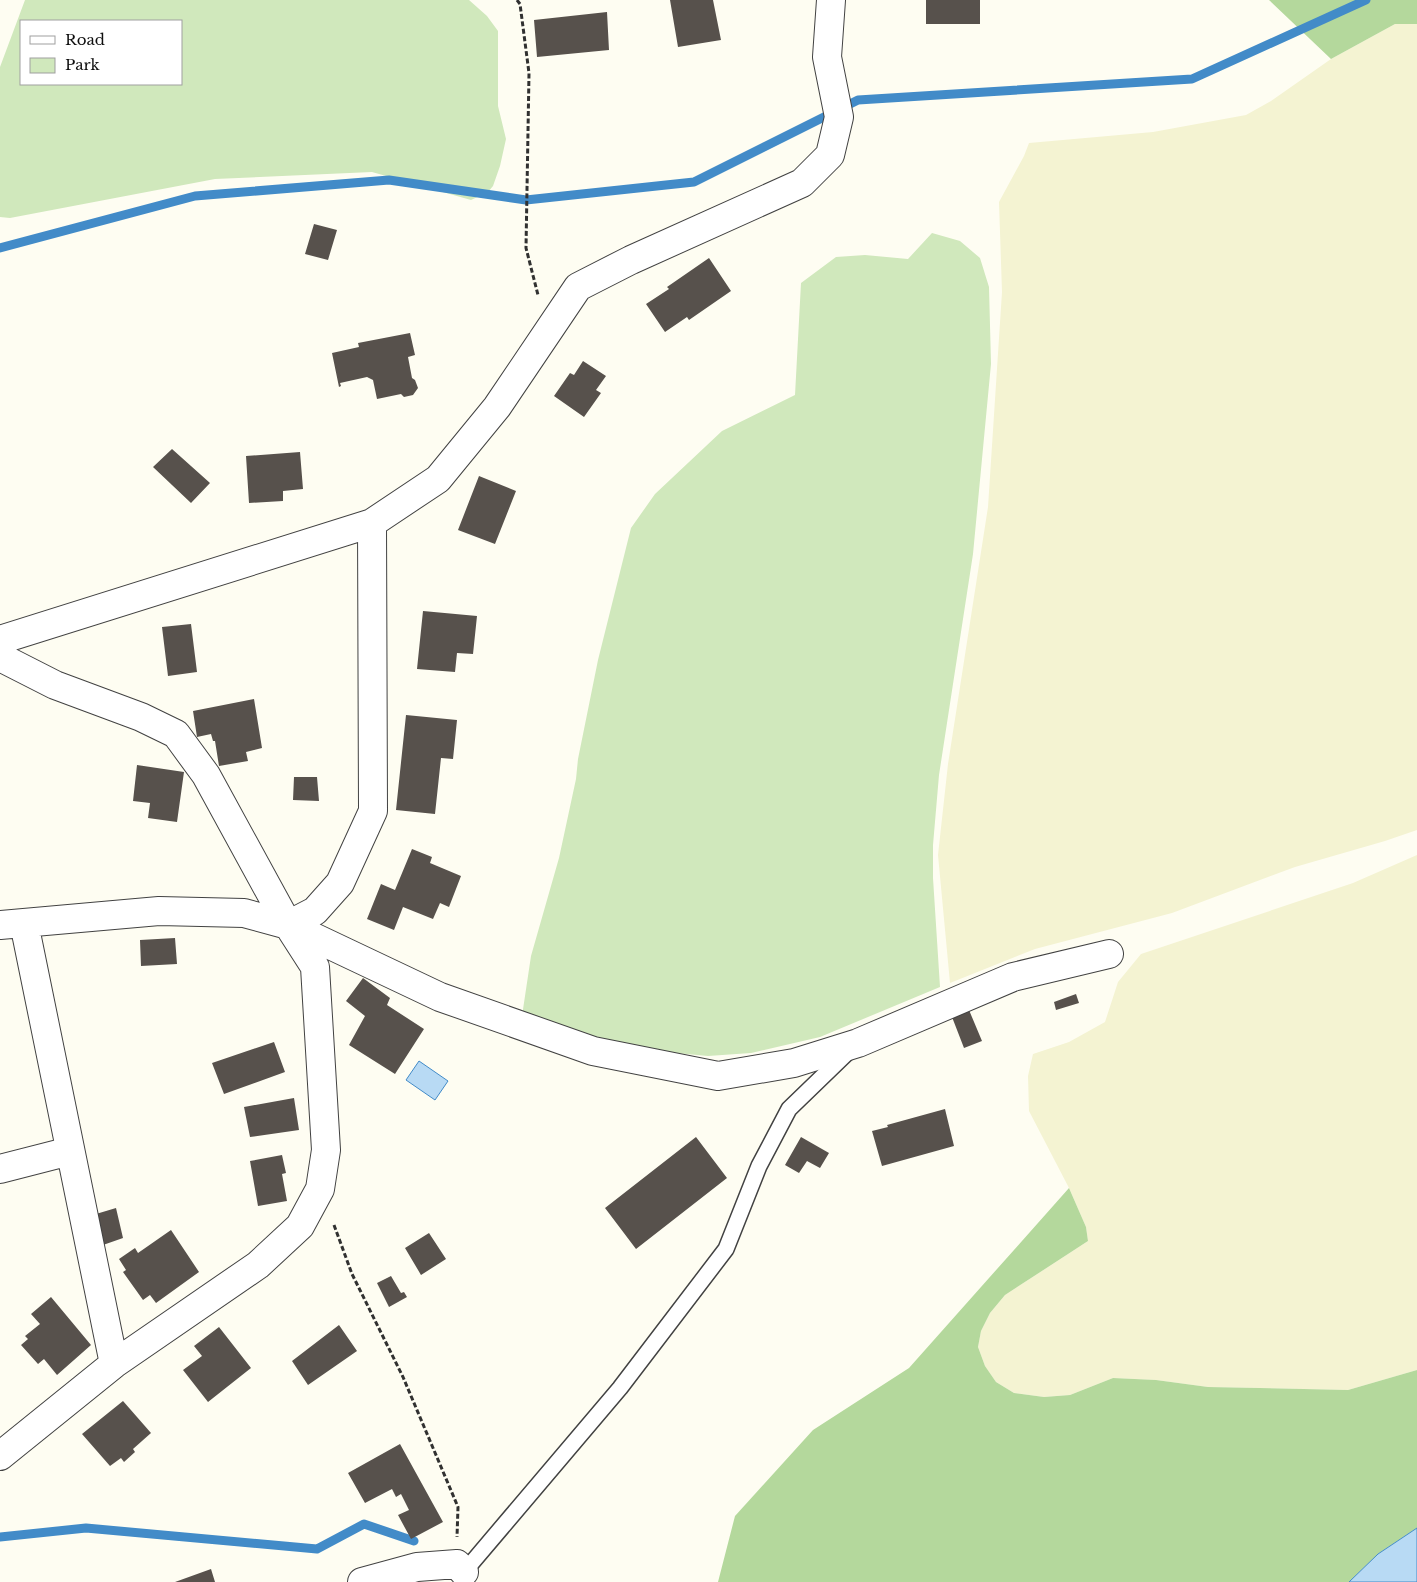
<svg xmlns="http://www.w3.org/2000/svg" width="1417" height="1582" font-family="'Libre Baskerville',serif">
<rect width="100%" height="100%" fill="#fefdf2"/>
<path fill="#f4f3d2" d="M 1395,24 L 1417,24 L 1417,830 L 1385,841 L 1295,867 L 1172,913 L 1035,949 L 950,983 L 938,855 L 948,764 L 988,507 L 1002,292 L 999,202 L 1024,156 L 1029,143 L 1153,132 L 1246,115 L 1271,101 L 1331,59 Z
M 1417,855 L 1417,1370 L 1348,1390 L 1208,1387 L 1156,1380 L 1113,1378 L 1070,1395 L 1044,1397 L 1014,1393 L 996,1382 L 985,1366 L 978,1347 L 981,1331 L 990,1313 L 1005,1295 L 1088,1241 L 1086,1227 L 1069,1188 L 1029,1111 L 1028,1076 L 1033,1054 L 1069,1042 L 1105,1022 L 1118,982 L 1141,954 L 1353,883 Z"/>
<path fill="#d0e8bc" fill-rule="evenodd" d="M 25,0 L 469,0 L 487,16 L 498,31 L 498,106 L 506,139 L 500,166 L 493,186 L 488,192 L 471,200 L 372,172 L 215,179 L 10,218 L 0,217 L 0,67 ZM 181,21 L 181,84 L 21,84 L 21,21 Z
M 932,233 L 960,241 L 980,258 L 989,287 L 991,364 L 973,554 L 939,775 L 933,845 L 933,878 L 940,987 L 820,1037 L 751,1053 L 708,1056 L 676,1053 L 591,1042 L 522,1016 L 531,956 L 559,858 L 576,779 L 578,759 L 598,660 L 631,528 L 655,494 L 722,431 L 795,395 L 801,283 L 836,257 L 865,255 L 908,259 Z"/>
<path fill="#b4d89c" d="M 1269,0 L 1417,0 L 1417,24 L 1395,24 L 1331,59 Z
M 1069,1188 L 1086,1227 L 1088,1241 L 1005,1295 L 990,1313 L 981,1331 L 978,1347 L 985,1366 L 996,1382 L 1014,1393 L 1044,1397 L 1070,1395 L 1113,1378 L 1156,1380 L 1208,1387 L 1348,1390 L 1417,1370 L 1417,1528 L 1378,1554 L 1349,1582 L 718,1582 L 735,1516 L 813,1430 L 909,1368 Z"/>
<path fill="#b8daf4" stroke="#428bc8" d="M 419,1061 L 448,1081 L 435,1100 L 406,1080 Z
M 1417,1528 L 1417,1582 L 1349,1582 L 1378,1554 Z"/>
<g fill="none" stroke-linecap="round" stroke-linejoin="round">
<path stroke="#428bc8" stroke-width="9" d="M 0,248 L 195,196 L 389,180 L 526,200 L 694,182 L 858,100 L 1192,79 L 1366,0
M 0,1537 L 86,1528 L 317,1549 L 364,1524 L 414,1541"/>
</g>
<path fill="#57514c" d="M 670,0 L 713,0 L 721,40 L 678,47 Z
M 926,0 L 980,0 L 980,24 L 926,24 Z
M 607,12 L 609,50 L 537,57 L 534,20 Z
M 314,224 L 337,230 L 328,260 L 305,254 Z
M 709,258 L 731,291 L 689,320 L 687,317 L 665,332 L 646,304 L 669,289 L 667,287 Z
M 410,333 L 415,355 L 408,357 L 412,378 L 415,380 L 418,388 L 413,395 L 404,397 L 401,394 L 377,399 L 373,380 L 367,377 L 340,383 L 341,386 L 339,387 L 332,353 L 359,347 L 358,343 Z
M 583,361 L 606,376 L 596,390 L 601,393 L 584,417 L 554,396 L 570,373 L 574,375 Z
M 172,449 L 210,483 L 191,503 L 153,467 Z
M 300,452 L 303,489 L 283,491 L 283,501 L 249,503 L 246,456 Z
M 479,476 L 516,491 L 495,544 L 458,530 Z
M 423,611 L 477,616 L 473,654 L 457,653 L 455,672 L 417,669 Z
M 191,624 L 197,672 L 168,676 L 162,627 Z
M 254,699 L 262,748 L 246,752 L 248,761 L 219,766 L 215,741 L 213,741 L 211,734 L 197,737 L 193,711 Z
M 406,715 L 457,720 L 453,759 L 441,758 L 435,814 L 396,810 Z
M 137,765 L 184,772 L 177,822 L 148,818 L 150,803 L 133,801 Z
M 294,777 L 317,777 L 319,801 L 293,800 Z
M 412,849 L 432,857 L 430,863 L 461,876 L 449,907 L 440,903 L 433,919 L 403,907 L 394,930 L 367,919 L 381,884 L 395,890 Z
M 175,938 L 177,964 L 141,966 L 140,940 Z
M 363,978 L 390,998 L 387,1005 L 424,1029 L 395,1074 L 349,1045 L 365,1016 L 346,1001 Z
M 1076,994 L 1079,1003 L 1056,1010 L 1054,1002 Z
M 969,1010 L 982,1041 L 964,1048 L 952,1017 Z
M 274,1042 L 285,1072 L 224,1094 L 212,1063 Z
M 294,1098 L 299,1130 L 250,1137 L 244,1107 Z
M 945,1109 L 954,1146 L 882,1166 L 872,1131 L 888,1127 L 887,1125 Z
M 696,1137 L 727,1178 L 636,1249 L 605,1208 Z
M 801,1137 L 829,1153 L 820,1168 L 807,1161 L 799,1173 L 785,1165 Z
M 282,1155 L 286,1173 L 282,1174 L 287,1201 L 258,1206 L 250,1161 Z
M 116,1208 L 123,1238 L 103,1245 L 96,1214 Z
M 171,1230 L 199,1272 L 156,1303 L 150,1295 L 143,1300 L 123,1272 L 126,1270 L 119,1259 L 135,1248 L 138,1253 Z
M 429,1233 L 446,1259 L 421,1275 L 405,1248 Z
M 391,1276 L 401,1293 L 404,1292 L 407,1297 L 389,1307 L 377,1283 Z
M 51,1297 L 91,1345 L 57,1375 L 44,1359 L 38,1364 L 21,1345 L 28,1339 L 25,1336 L 40,1324 L 31,1314 Z
M 339,1325 L 357,1351 L 308,1385 L 292,1361 Z
M 219,1327 L 251,1368 L 208,1402 L 183,1370 L 202,1356 L 194,1346 Z
M 123,1401 L 151,1433 L 133,1449 L 135,1452 L 124,1462 L 121,1458 L 110,1466 L 82,1434 Z
M 400,1444 L 443,1522 L 411,1539 L 398,1515 L 409,1510 L 401,1494 L 396,1497 L 392,1489 L 365,1503 L 348,1473 Z
M 211,1569 L 215,1582 L 175,1582 Z"/>
<g fill="none" stroke-linecap="round" stroke-linejoin="round">
<g stroke="#424242" stroke-width="18">
<path id="lane" d="M 465,1578 L 464,1572 L 620,1388 L 726,1249 L 759,1166 L 789,1109 L 849,1051"/>
</g>
<g stroke="#424242" stroke-width="30">
<path id="street" d="M 0,640 L 372,523 L 438,479 L 497,407 L 578,287 L 631,260 L 802,183 L 830,155 L 839,117 L 827,57 L 831,0
M 0,657 L 55,685 L 141,717 L 176,734 L 206,775 L 288,925 L 315,967 L 326,1150 L 320,1189 L 300,1226 L 258,1265 L 114,1364 L 0,1456
M 24,923 L 114,1364
M 0,925 L 159,911 L 244,913 L 288,925 L 440,997 L 593,1051 L 718,1076 L 794,1063 L 858,1043 L 1013,977 L 1109,954
M 288,925 L 315,911 L 340,883 L 373,811 L 372,523
M 0,1169 L 70,1151
M 362,1582 L 417,1567 L 457,1564 L 464,1572"/>
</g>
<path stroke="#313131" stroke-width="3" stroke-dasharray="5 2.5" stroke-linecap="butt" d="M 517,0 L 520,4 L 529,73 L 526,248 L 538,295
M 334,1225 L 352,1274 L 403,1377 L 458,1507 L 457,1537"/>
<use href="#lane" stroke="#fff" stroke-width="15"/>
<use href="#street" stroke="#fff" stroke-width="28"/>
</g>
<rect x="20" y="20" width="162" height="65" fill="#ffffff" stroke="#9f9f9f"/>
<rect x="30" y="36" width="25" height="8" fill="#ffffff" stroke="#9f9f9f"/>
<text x="65" y="45" font-size="15" fill="#0f0f0f">Road</text>
<rect x="30" y="58" width="25" height="15" fill="#d0e8bc" stroke="#9f9f9f"/>
<text x="65" y="70" font-size="15" fill="#0f0f0f">Park</text>
</svg>
